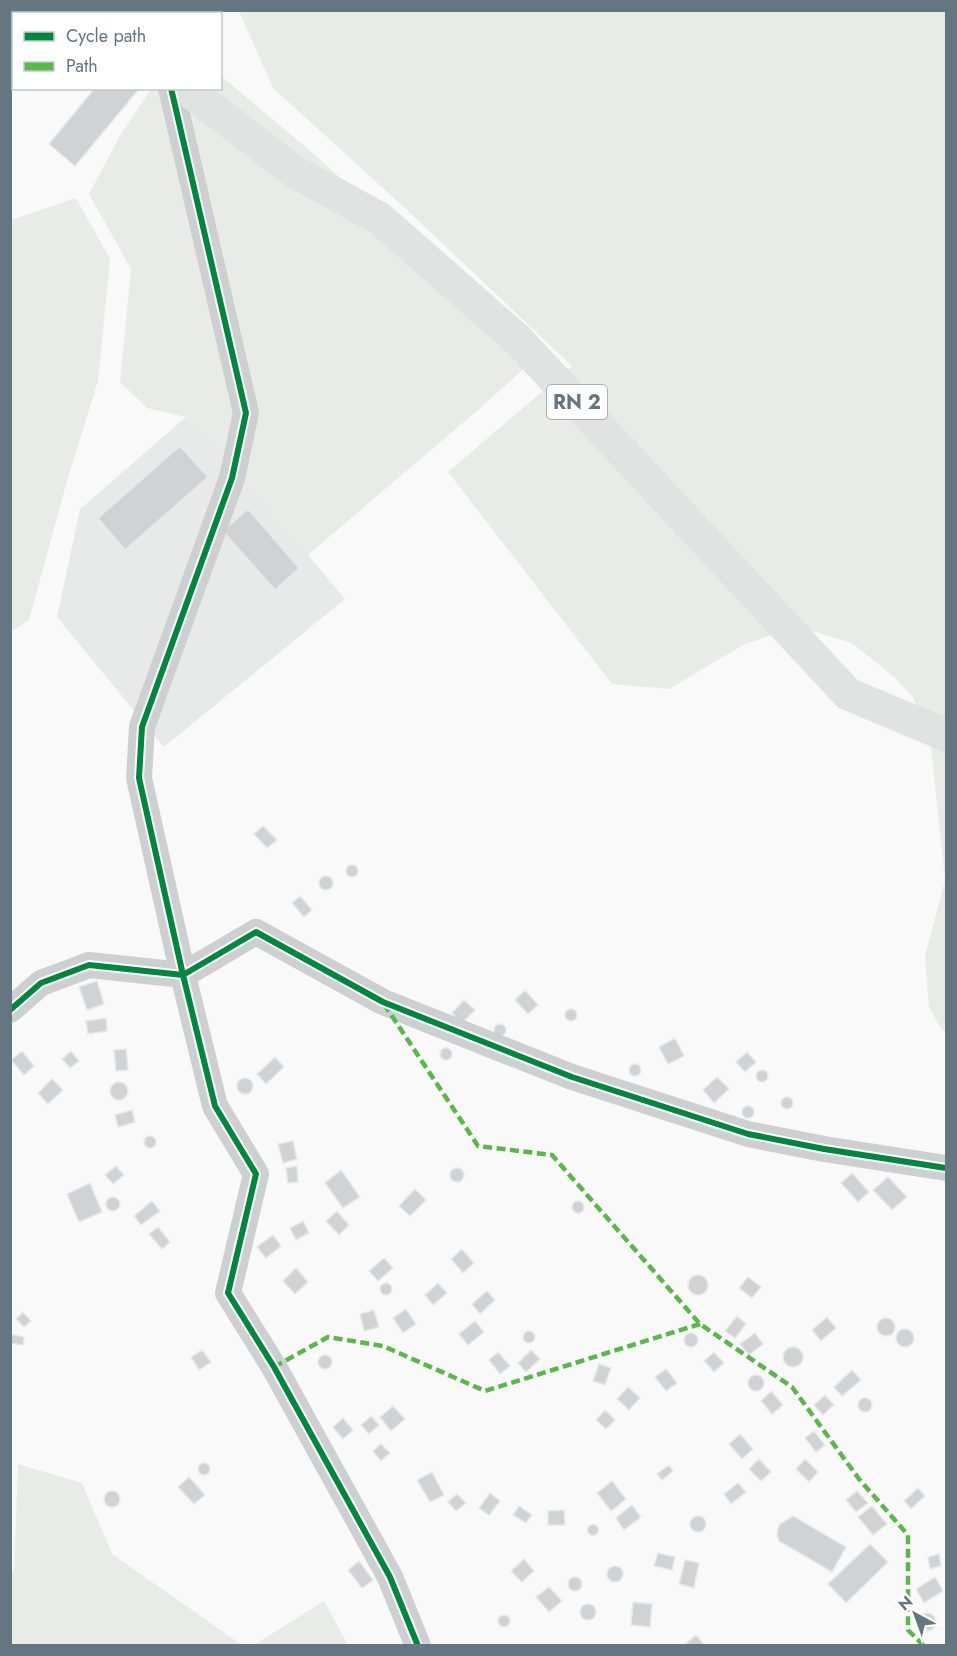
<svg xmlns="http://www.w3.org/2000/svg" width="957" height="1656" font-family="Jost,sans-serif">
<rect width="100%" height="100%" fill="#f9f9f9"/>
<path fill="#e8e9e9" d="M 186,417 L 308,555 L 345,599 L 164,747 L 57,617 L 80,509 Z"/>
<path fill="#e8ebe6" d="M 239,11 L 946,11 L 946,1032 L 942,1030 L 929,1007 L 925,956 L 945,880 L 931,746 L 913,697 L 894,677 L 852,643 L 796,626 L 743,645 L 669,689 L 612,684 L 448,472 L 572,366 L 406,209 L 273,88 Z
M 221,76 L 314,154 L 538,356 L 479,409 L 308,555 L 186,417 L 147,408 L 120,382 L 131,269 L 89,194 L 121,134 L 151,89 L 220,88 Z
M 76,198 L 110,259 L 98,381 L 67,481 L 29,620 L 11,632 L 11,220 Z
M 18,1464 L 82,1483 L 112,1554 L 242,1645 L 11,1645 L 10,1572 L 14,1570 Z
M 324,1601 L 348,1645 L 254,1645 Z"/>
<path fill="#d0d2d3" stroke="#e8e8e8" stroke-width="1.5" d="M 36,10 L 79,10 L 77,14 L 40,14 Z
M 95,88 L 139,89 L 75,166 L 49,144 Z
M 180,446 L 208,477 L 125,550 L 98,518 Z
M 248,509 L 299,568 L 275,590 L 223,531 Z
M 263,826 L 277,840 L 267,848 L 254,834 Z
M346 871a6 6 0 1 1 12 0a6 6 0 1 1-12 0Z
M319 883a7 7 0 1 1 14 0a7 7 0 1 1-14 0Z
M 300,896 L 312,910 L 304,917 L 292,903 Z
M 97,981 L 104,1004 L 87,1010 L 79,987 Z
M 525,990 L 538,1005 L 528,1014 L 515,1000 Z
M 464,1000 L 475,1010 L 462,1023 L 452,1013 Z
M565 1015a6 6 0 1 1 12 0a6 6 0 1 1-12 0Z
M 106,1018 L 107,1031 L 88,1034 L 86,1021 Z
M494 1030a6 6 0 1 1 12 0a6 6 0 1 1-12 0Z
M 675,1038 L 684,1056 L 668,1064 L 659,1047 Z
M440 1054a6 6 0 1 1 12 0a6 6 0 1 1-12 0Z
M 126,1049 L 128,1070 L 116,1071 L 114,1050 Z
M 22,1051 L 34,1066 L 24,1075 L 11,1060 Z
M 71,1051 L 79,1061 L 70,1068 L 62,1059 Z
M 747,1052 L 756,1062 L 745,1072 L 736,1062 Z
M 275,1057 L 284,1067 L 266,1084 L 257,1074 Z
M629 1070a6 6 0 1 1 12 0a6 6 0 1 1-12 0Z
M756 1076a6 6 0 1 1 12 0a6 6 0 1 1-12 0Z
M 717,1077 L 729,1089 L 714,1103 L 703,1090 Z
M237 1086a8 8 0 1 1 16 0a8 8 0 1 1-16 0Z
M 52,1079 L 63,1090 L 48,1104 L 38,1093 Z
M110 1091a9 9 0 1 1 18 0a9 9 0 1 1-18 0Z
M781 1103a6 6 0 1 1 12 0a6 6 0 1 1-12 0Z
M742 1112a6 6 0 1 1 12 0a6 6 0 1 1-12 0Z
M 132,1110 L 135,1122 L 118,1127 L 115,1115 Z
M144 1142a6 6 0 1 1 12 0a6 6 0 1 1-12 0Z
M 293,1141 L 297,1159 L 283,1163 L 278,1144 Z
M 116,1166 L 124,1175 L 113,1184 L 105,1175 Z
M 297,1166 L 298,1182 L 288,1183 L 286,1168 Z
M450 1175a7 7 0 1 1 14 0a7 7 0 1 1-14 0Z
M 341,1170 L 360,1197 L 343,1208 L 325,1183 Z
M 852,1173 L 869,1192 L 858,1202 L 841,1183 Z
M 888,1177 L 907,1197 L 892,1210 L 873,1190 Z
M 90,1183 L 102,1212 L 79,1222 L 67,1194 Z
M 415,1189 L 426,1200 L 410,1216 L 399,1206 Z
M106 1204a7 7 0 1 1 14 0a7 7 0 1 1-14 0Z
M572 1207a6 6 0 1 1 12 0a6 6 0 1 1-12 0Z
M 152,1201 L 160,1211 L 141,1225 L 134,1216 Z
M 337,1211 L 349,1225 L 339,1235 L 326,1221 Z
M 303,1221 L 309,1233 L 296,1240 L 290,1228 Z
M 158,1227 L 170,1242 L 162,1249 L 149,1234 Z
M 273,1235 L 281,1246 L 266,1258 L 257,1247 Z
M 462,1249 L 474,1263 L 463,1273 L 451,1259 Z
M 384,1258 L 393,1268 L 378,1281 L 369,1271 Z
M 296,1268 L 308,1282 L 295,1294 L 283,1281 Z
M688 1285a10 10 0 1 1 20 0a10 10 0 1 1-20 0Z
M 748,1277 L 761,1287 L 752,1298 L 739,1288 Z
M380 1289a6 6 0 1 1 12 0a6 6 0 1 1-12 0Z
M 438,1283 L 447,1293 L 433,1305 L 425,1295 Z
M 487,1291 L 495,1300 L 480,1314 L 472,1304 Z
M 406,1309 L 416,1324 L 403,1333 L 393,1318 Z
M 374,1310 L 379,1327 L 364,1331 L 360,1314 Z
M 23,1312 L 31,1321 L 24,1327 L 16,1319 Z
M 737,1316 L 746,1324 L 735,1338 L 725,1331 Z
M 827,1317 L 836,1328 L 821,1341 L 812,1330 Z
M877 1327a9 9 0 1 1 18 0a9 9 0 1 1-18 0Z
M 475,1321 L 484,1332 L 468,1345 L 459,1334 Z
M896 1338a9 9 0 1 1 18 0a9 9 0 1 1-18 0Z
M523 1337a6 6 0 1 1 12 0a6 6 0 1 1-12 0Z
M684 1340a7 7 0 1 1 14 0a7 7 0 1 1-14 0Z
M 755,1333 L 763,1344 L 749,1355 L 740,1344 Z
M 10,1334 L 24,1337 L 23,1345 L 10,1343 Z
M783 1357a10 10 0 1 1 20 0a10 10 0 1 1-20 0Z
M 202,1350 L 211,1362 L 199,1370 L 191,1357 Z
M 531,1350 L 540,1359 L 526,1372 L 518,1363 Z
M 498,1352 L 510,1366 L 500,1374 L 489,1360 Z
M 714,1352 L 724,1363 L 714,1372 L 704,1361 Z
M318 1362a7 7 0 1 1 14 0a7 7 0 1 1-14 0Z
M 599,1364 L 611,1368 L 605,1385 L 593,1381 Z
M 666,1369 L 677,1383 L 666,1391 L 655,1377 Z
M 852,1370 L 861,1380 L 842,1396 L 834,1387 Z
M748 1383a8 8 0 1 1 16 0a8 8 0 1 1-16 0Z
M 628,1387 L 640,1398 L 629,1410 L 617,1399 Z
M 771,1391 L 783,1405 L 772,1414 L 761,1401 Z
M 825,1395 L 834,1405 L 823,1415 L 814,1405 Z
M858 1405a7 7 0 1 1 14 0a7 7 0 1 1-14 0Z
M 393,1406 L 405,1419 L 391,1431 L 380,1417 Z
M 605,1410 L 615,1420 L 606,1429 L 596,1420 Z
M 371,1416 L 379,1425 L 369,1434 L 361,1425 Z
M 343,1418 L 353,1430 L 343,1439 L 333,1427 Z
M 814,1431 L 825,1445 L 816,1452 L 805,1438 Z
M 740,1434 L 753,1449 L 742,1459 L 729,1444 Z
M 381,1444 L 390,1453 L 381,1461 L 373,1451 Z
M 759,1459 L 771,1472 L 761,1481 L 749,1469 Z
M 805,1459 L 818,1472 L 809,1482 L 796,1469 Z
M198 1469a6 6 0 1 1 12 0a6 6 0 1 1-12 0Z
M 669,1465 L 673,1471 L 662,1480 L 657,1474 Z
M 432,1472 L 444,1495 L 430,1502 L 417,1480 Z
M 189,1477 L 205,1495 L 194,1504 L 178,1487 Z
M 612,1481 L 626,1499 L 611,1511 L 597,1493 Z
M 738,1483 L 746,1492 L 731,1504 L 724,1494 Z
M 918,1488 L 925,1496 L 911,1509 L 904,1501 Z
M 857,1491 L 868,1503 L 856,1512 L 846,1500 Z
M104 1499a8 8 0 1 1 16 0a8 8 0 1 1-16 0Z
M 490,1493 L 500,1501 L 489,1515 L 479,1508 Z
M 457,1494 L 466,1503 L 456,1511 L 448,1502 Z
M 632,1505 L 641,1517 L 624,1530 L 616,1518 Z
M 519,1506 L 532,1515 L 526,1523 L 513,1515 Z
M 872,1506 L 887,1524 L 873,1535 L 858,1517 Z
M 564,1510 L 565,1525 L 548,1525 L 548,1511 Z
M690 1524a8 8 0 1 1 16 0a8 8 0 1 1-16 0Z
M 793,1516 L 846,1547 L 832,1572 L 779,1541 L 777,1535 L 779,1525 Z
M587.5 1530a5.5 5.5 0 1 1 11 0a5.5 5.5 0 1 1-11 0Z
M 870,1544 L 888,1562 L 846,1603 L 828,1584 Z
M 658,1553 L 675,1557 L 672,1570 L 654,1566 Z
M 939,1554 L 941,1566 L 930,1569 L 928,1557 Z
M 524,1559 L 534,1571 L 522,1582 L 511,1571 Z
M 685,1560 L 699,1563 L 694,1588 L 679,1584 Z
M 359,1561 L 373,1580 L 362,1588 L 348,1570 Z
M607 1574a8 8 0 1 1 16 0a8 8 0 1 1-16 0Z
M568 1584a7 7 0 1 1 14 0a7 7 0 1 1-14 0Z
M 935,1577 L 943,1591 L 924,1603 L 916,1589 Z
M 549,1587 L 562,1601 L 549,1612 L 536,1597 Z
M 633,1602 L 652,1604 L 650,1627 L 631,1625 Z
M580 1612a8 8 0 1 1 16 0a8 8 0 1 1-16 0Z
M918 1622a9 9 0 1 1 18 0a9 9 0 1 1-18 0Z
M498 1621a6 6 0 1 1 12 0a6 6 0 1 1-12 0Z
M 696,1635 L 705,1646 L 683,1646 Z"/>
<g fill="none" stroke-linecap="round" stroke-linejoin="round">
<path stroke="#cecfd0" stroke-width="26" d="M 171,88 L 246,413 L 232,478 L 142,727 L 139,778 L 183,975 L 215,1106 L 256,1174 L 228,1293 L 274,1367 L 390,1577 L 418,1646
M 10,1010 L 41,983 L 89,965 L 183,975 L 256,932 L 383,1002 L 572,1077 L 748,1134 L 824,1149 L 946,1168"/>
<path stroke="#e1e2e2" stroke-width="33" d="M 128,10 L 129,14
M 185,88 L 295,172 L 379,218 L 517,339 L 848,694 L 946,735"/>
<path stroke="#58b947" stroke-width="4.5" stroke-dasharray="9 4.5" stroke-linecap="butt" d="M 384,1004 L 478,1146 L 552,1155 L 700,1324 L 792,1387 L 859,1479 L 908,1535 L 908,1630 L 924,1646
M 274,1367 L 328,1337 L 383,1346 L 485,1391 L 700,1324"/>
<g stroke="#fff" stroke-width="10">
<path id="cycleway" d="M 171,88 L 246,413 L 232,478 L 142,727 L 139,778 L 183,975 L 215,1106 L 256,1174 L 228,1293 L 274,1367 L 390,1577 L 418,1646
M 10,1010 L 41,983 L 89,965 L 183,975 L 256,932 L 383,1002 L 572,1077 L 748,1134 L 824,1149 L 946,1168"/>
</g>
<use href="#cycleway" stroke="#00873e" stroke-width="6"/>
</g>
<g text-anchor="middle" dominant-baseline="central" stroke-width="6" stroke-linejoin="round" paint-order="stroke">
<rect fill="#fff" stroke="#939fa8" stroke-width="1.5" x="547" y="385" width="60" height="34" rx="4.5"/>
<g font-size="20" font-weight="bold" fill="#657683">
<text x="577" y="402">RN 2</text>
</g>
</g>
<rect width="957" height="1656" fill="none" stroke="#657683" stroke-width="24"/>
<rect x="12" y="12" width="210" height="78" fill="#ffffff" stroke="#c1c8cd" stroke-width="1.5"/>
<rect x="24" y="32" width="30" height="9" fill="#00873e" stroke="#c1c8cd" stroke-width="1.5"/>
<text x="66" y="42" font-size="18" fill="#657683">Cycle path</text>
<rect x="24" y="62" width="30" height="9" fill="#58b947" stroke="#c1c8cd" stroke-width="1.5"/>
<text x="66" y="72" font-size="18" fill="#657683">Path</text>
<g transform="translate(915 1614) rotate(319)" stroke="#ffffff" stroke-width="4.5" paint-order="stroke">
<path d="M0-4.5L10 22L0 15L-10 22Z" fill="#657683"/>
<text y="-9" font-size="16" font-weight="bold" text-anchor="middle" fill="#657683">N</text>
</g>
</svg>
